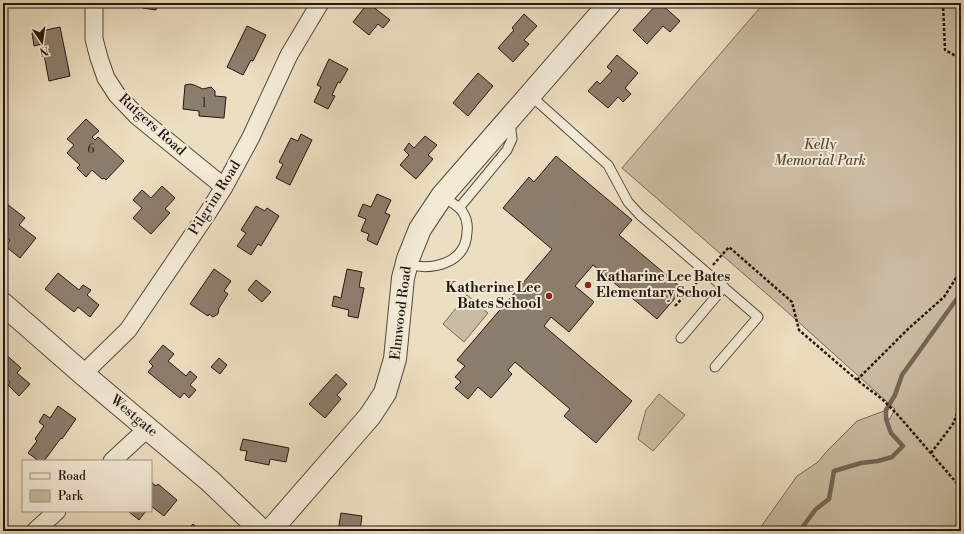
<svg xmlns="http://www.w3.org/2000/svg" width="964" height="534" font-family="'Libre Bodoni',serif">
<rect width="100%" height="100%" fill="#ecdec0"/>
<filter id="stains"><feTurbulence type="fractalNoise" baseFrequency=".005" numOctaves="4"/><feColorMatrix values="0 0 0 0 .2 0 0 0 0 .09 0 0 0 0 .02 0 0 0 .5 -.17"/></filter>
<radialGradient id="worn" r=".72"><stop offset=".6" stop-color="#630" stop-opacity="0"/><stop offset="1" stop-color="#630" stop-opacity=".3"/></radialGradient>
<path fill="#cabca3" stroke="#776a5b" d="M 764,3 L 961,3 L 961,531 L 758,531 L 797,476 L 818,462 L 827,451 L 857,421 L 884,411 L 889,420 L 895,409 L 784,309 L 622,168 Z
M 467,295 L 488,313 L 464,342 L 443,324 Z
M 659,394 L 685,415 L 653,451 L 638,439 L 646,410 Z"/>
<g fill="none" stroke-linecap="round" stroke-linejoin="round">
<path stroke="#736657" stroke-width="4.5" d="M 801,531 L 801,529 L 816,509 L 829,499 L 834,471 L 861,463 L 878,461 L 892,457 L 903,446 L 891,433 L 886,419 L 886,410 L 895,395 L 902,375 L 961,293"/>
</g>
<path fill="#8c7e6d" stroke="#241713" d="M 143,3 L 157,3 L 156,10 L 143,8 Z
M 368,3 L 390,20 L 383,28 L 378,24 L 369,35 L 353,22 Z
M 658,3 L 660,3 L 680,21 L 670,32 L 663,26 L 647,44 L 633,30 Z
M 524,14 L 537,26 L 524,40 L 529,44 L 513,62 L 498,48 L 514,30 L 512,28 Z
M 247,26 L 266,35 L 253,61 L 251,60 L 243,75 L 227,67 Z
M 60,27 L 70,76 L 49,81 L 42,44 L 34,46 L 32,33 Z
M 617,55 L 638,73 L 625,88 L 631,94 L 623,102 L 618,97 L 608,108 L 588,91 L 597,81 L 600,84 L 612,71 L 607,67 Z
M 329,59 L 348,69 L 340,83 L 338,82 L 332,95 L 335,96 L 328,109 L 314,102 L 321,87 L 317,85 Z
M 478,73 L 493,86 L 468,116 L 453,103 Z
M 190,84 L 194,85 L 203,89 L 211,87 L 215,91 L 215,96 L 226,97 L 224,118 L 199,116 L 199,111 L 183,109 L 185,85 Z
M 86,119 L 99,131 L 92,137 L 95,140 L 98,137 L 124,161 L 106,180 L 104,178 L 102,179 L 92,170 L 86,177 L 77,168 L 80,165 L 67,153 L 74,145 L 67,139 Z
M 301,134 L 312,140 L 290,185 L 276,178 L 283,164 L 279,162 L 291,138 L 298,141 Z
M 425,136 L 437,145 L 428,155 L 433,159 L 416,179 L 400,165 L 409,155 L 404,150 L 409,143 L 414,148 Z
M 556,156 L 632,220 L 619,235 L 683,289 L 657,319 L 593,265 L 575,286 L 594,302 L 569,332 L 551,317 L 544,326 L 632,401 L 596,443 L 564,416 L 570,409 L 515,362 L 508,370 L 512,374 L 491,398 L 478,387 L 468,399 L 455,388 L 461,382 L 455,377 L 465,366 L 457,360 L 552,249 L 503,208 L 529,177 L 534,182 Z
M 162,186 L 175,198 L 165,209 L 170,213 L 151,234 L 133,218 L 142,208 L 133,200 L 142,190 L 151,198 Z
M 377,194 L 391,200 L 385,213 L 390,215 L 377,245 L 367,240 L 369,234 L 361,231 L 366,219 L 358,216 L 363,204 L 371,207 Z
M 3,201 L 25,218 L 19,225 L 36,238 L 20,258 L 5,246 L 10,240 L 5,236 L 3,238 Z
M 256,206 L 265,211 L 267,208 L 279,216 L 261,246 L 258,244 L 251,255 L 237,246 L 246,233 L 241,230 Z
M 214,269 L 231,281 L 224,291 L 228,294 L 219,308 L 218,314 L 213,317 L 209,314 L 208,316 L 190,304 Z
M 347,269 L 362,272 L 359,287 L 364,288 L 358,318 L 348,316 L 349,310 L 332,306 L 334,296 L 341,298 Z
M 58,273 L 79,290 L 83,285 L 91,290 L 87,295 L 99,305 L 90,317 L 78,307 L 74,312 L 45,289 Z
M 256,280 L 271,292 L 262,302 L 248,290 Z
M 163,345 L 174,354 L 168,361 L 186,376 L 190,371 L 197,377 L 190,385 L 196,390 L 189,398 L 184,393 L 180,398 L 148,372 L 153,366 L 149,362 Z
M 3,352 L 21,368 L 17,373 L 30,384 L 19,396 L 8,385 L 10,382 L 3,376 Z
M 219,358 L 227,365 L 220,374 L 211,367 Z
M 336,374 L 347,384 L 337,395 L 341,399 L 325,418 L 309,404 Z
M 58,406 L 76,419 L 62,439 L 61,438 L 44,461 L 39,461 L 28,453 L 37,441 L 35,439 L 44,426 L 39,422 L 44,414 L 50,418 Z
M 243,439 L 289,448 L 286,462 L 270,459 L 269,465 L 245,460 L 247,451 L 240,450 Z
M 151,482 L 156,486 L 158,484 L 177,500 L 164,516 L 151,506 Z
M 128,511 L 146,511 L 139,520 Z
M 341,513 L 362,516 L 360,531 L 338,531 Z
M 193,524 L 201,531 L 186,531 Z"/>
<g fill="none" stroke-linecap="round" stroke-linejoin="round">
<g stroke="#56493e" stroke-width="11">
<path id="service" d="M 530,95 L 608,165 L 628,202 L 640,215 L 758,317 L 715,367
M 459,208 L 507,150 L 512,139 L 510,122
M 406,264 C 432,271 466,264 467,232 C 468,225 466,217 462,211 C 457,205 449,201 442,196
M 681,338 L 724,287"/>
</g>
<g stroke="#56493e" stroke-width="19">
<path id="minor" d="M 94,3 L 94,39 L 99,58 L 106,78 L 117,95 L 137,116 L 224,187
M 83,374 L 128,330 L 207,214 L 224,187 L 251,137 L 289,55 L 320,3
M 112,461 L 148,428
M 35,531 L 57,511"/>
</g>
<g stroke="#56493e" stroke-width="24">
<path id="tertiary" d="M 3,304 L 83,374 L 210,481 L 262,531
M 270,531 L 370,416 L 385,393 L 395,359 L 403,278 L 408,259 L 420,229 L 442,196 L 610,3"/>
</g>
<path stroke="#241713" stroke-width="2.5" stroke-dasharray="3 2" stroke-linecap="butt" d="M 943,3 L 945,50 L 961,59
M 713,265 L 729,247 L 792,302 L 799,330 L 857,380 L 882,399 L 897,414 L 961,488
M 675,306 L 699,280
M 857,380 L 908,329 L 944,297 L 961,270
M 931,453 L 953,424 L 961,403"/>
<use href="#service" stroke="#f3ead6" stroke-width="9"/>
<use href="#minor" stroke="#f3ead6" stroke-width="17"/>
<use href="#tertiary" stroke="#f3ead6" stroke-width="22"/>
</g>
<g fill="#8f2418" stroke="#f3ead6" stroke-width="1.5">
<circle cx="588" cy="285" r="4"/>
<circle cx="549" cy="296" r="4"/>
</g>
<g text-anchor="middle" dominant-baseline="central" stroke-width="4" stroke-linejoin="round" paint-order="stroke">
<g font-size="12" fill="#3e312a">
<text x="204" y="103">1</text>
<text x="91" y="149">6</text>
</g>
<g font-size="14" fill="#241713" stroke="#f3ead6">
<text transform="translate(152 125) rotate(42)">Rutgers Road</text>
<text transform="translate(215 198) rotate(-58)">Pilgrim Road</text>
<text transform="translate(401 313) rotate(-83)">Elmwood Road</text>
<text transform="translate(134 416) rotate(40)">Westgate</text>
</g>
<g font-size="14" font-style="italic" fill="#56493e" stroke="#f3ead6">
<text x="820" y="145">Kelly<tspan x="820" dy="16">Memorial Park</tspan></text>
</g>
<g font-size="14" font-weight="bold" fill="#241713" stroke="#f3ead6" text-anchor="start">
<text x="596" y="277">Katharine Lee Bates<tspan x="596" dy="16">Elementary School</tspan></text>
<text x="541" y="288" text-anchor="end">Katherine Lee<tspan x="541" dy="16">Bates School</tspan></text>
</g>
</g>
<rect width="964" height="534" fill="none" stroke="#ecdec0" stroke-width="16"/>
<rect x="4" y="4" width="956" height="526" fill="none" stroke="#241713" stroke-width="2"/>
<rect x="8" y="8" width="948" height="518" fill="none" stroke="#241713"/>
<rect x="22" y="460" width="130" height="52" fill="#f3ead6" stroke="#a09688"/>
<rect x="30" y="473" width="20" height="6" fill="#f3ead6" stroke="#a09688"/>
<text x="58" y="480" font-size="12" fill="#241713">Road</text>
<rect x="30" y="490" width="20" height="12" fill="#cabca3" stroke="#a09688"/>
<text x="58" y="500" font-size="12" fill="#241713">Park</text>
<g transform="translate(42 42) rotate(167)" stroke="#f3ead6" stroke-width="3" paint-order="stroke">
<path d="M0-3L7 15L0 10L-7 15Z" fill="#241713"/>
<text y="-6" font-size="11" font-weight="bold" text-anchor="middle" fill="#241713">N</text>
</g>
<rect width="100%" height="100%" filter="url(#stains)"/>
<rect width="100%" height="100%" fill="url(#worn)"/>
</svg>
